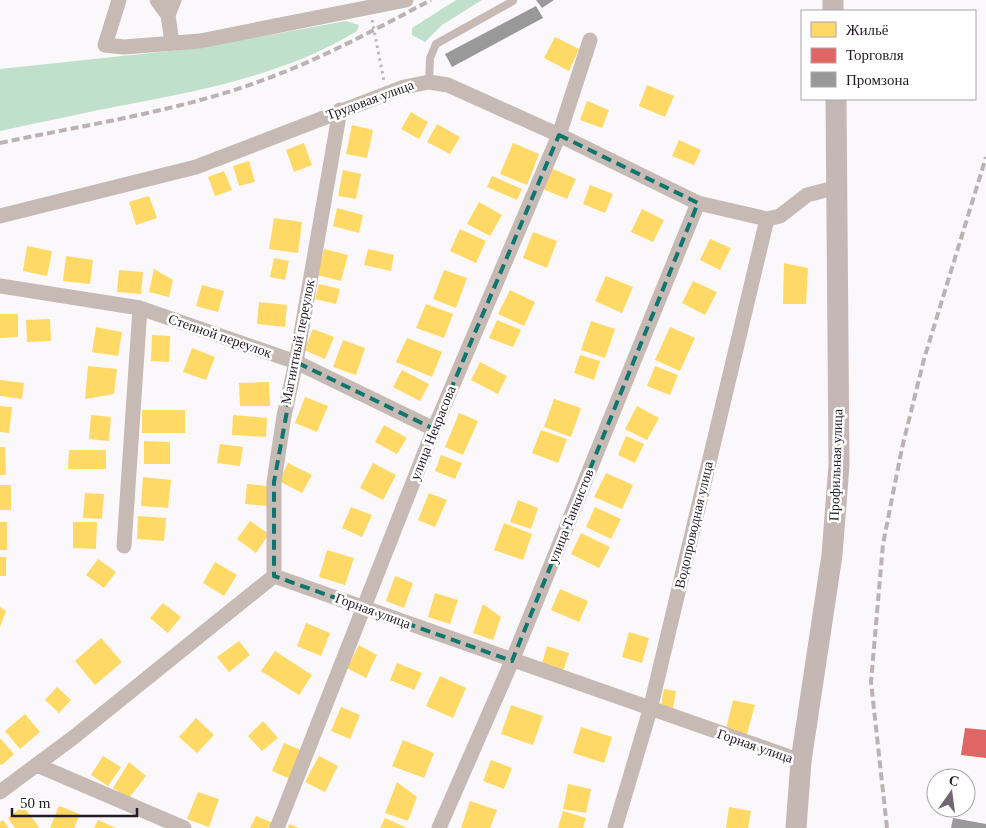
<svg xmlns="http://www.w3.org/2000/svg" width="986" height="828" font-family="Georgia,serif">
<rect width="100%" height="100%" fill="#fbf8fb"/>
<path fill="#c1e0cb" d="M 456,0 L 482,0 L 442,25 L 425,42 L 412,35 L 412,28 Z
M 346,21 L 359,25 L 357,31 C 288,73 209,89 130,104 C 87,112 43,122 0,131 L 0,69 L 197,48 Z"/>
<path fill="#ffd966" d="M 555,37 L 579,49 L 569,71 L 544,58 Z
M 647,85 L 674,96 L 665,117 L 639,106 Z
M 587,101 L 609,110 L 602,128 L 580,120 Z
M 411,112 L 428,122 L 419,139 L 401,129 Z
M 437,124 L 460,137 L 450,154 L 427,142 Z
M 352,125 L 373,130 L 367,158 L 346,154 Z
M 679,140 L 701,150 L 694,165 L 672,156 Z
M 304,143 L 312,165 L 294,172 L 286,150 Z
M 513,143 L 539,154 L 527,185 L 500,174 Z
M 249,161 L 255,182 L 239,186 L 233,166 Z
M 551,168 L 576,179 L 567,199 L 543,189 Z
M 343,170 L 361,174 L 356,199 L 338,196 Z
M 224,171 L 232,190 L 215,196 L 208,177 Z
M 492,176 L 522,189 L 517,200 L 487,187 Z
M 590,185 L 613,194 L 605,213 L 583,204 Z
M 149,196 L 157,218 L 136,225 L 129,202 Z
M 479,202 L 502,215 L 490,236 L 467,224 Z
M 337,208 L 363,215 L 359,233 L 333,226 Z
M 642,209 L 664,220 L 653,242 L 631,232 Z
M 274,218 L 302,222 L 298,253 L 269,249 Z
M 460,229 L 486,241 L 476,263 L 450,251 Z
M 533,232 L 557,241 L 547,268 L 523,258 Z
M 710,239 L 731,248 L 720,270 L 700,260 Z
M 27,246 L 52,251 L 47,276 L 23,271 Z
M 324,249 L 348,255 L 341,281 L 317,275 Z
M 368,249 L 394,255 L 391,271 L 364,265 Z
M 66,256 L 93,260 L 90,284 L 63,281 Z
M 274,258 L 289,261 L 285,280 L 270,277 Z
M 784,263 L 808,268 L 806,304 L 783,304 Z
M 154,269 L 173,280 L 169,297 L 149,292 Z
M 119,270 L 143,272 L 141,294 L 117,292 Z
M 444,270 L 467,278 L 456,308 L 433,299 Z
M 606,276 L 633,287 L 622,313 L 595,301 Z
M 693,281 L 717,292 L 705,315 L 682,303 Z
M 319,284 L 340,289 L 336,304 L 315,299 Z
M 202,285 L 224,291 L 218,312 L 196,306 Z
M 510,290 L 535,302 L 524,326 L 498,314 Z
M 259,302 L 287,305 L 285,327 L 257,324 Z
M 426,304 L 453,314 L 444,338 L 416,328 Z
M 0,314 L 18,314 L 18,337 L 0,338 Z
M 50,319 L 51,341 L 27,342 L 26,320 Z
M 497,320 L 521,330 L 513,347 L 489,338 Z
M 591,321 L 615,329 L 605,358 L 581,350 Z
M 96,327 L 122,332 L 118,356 L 92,352 Z
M 670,327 L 695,338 L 680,371 L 655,360 Z
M 313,329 L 334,337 L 325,359 L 304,350 Z
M 152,335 L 170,336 L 169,362 L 151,361 Z
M 407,338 L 442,352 L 432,377 L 396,362 Z
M 343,340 L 365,348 L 356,375 L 333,367 Z
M 192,348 L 215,357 L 206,380 L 183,372 Z
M 580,355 L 600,361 L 594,380 L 574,373 Z
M 480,362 L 507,376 L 498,394 L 471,380 Z
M 88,366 L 117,369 L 114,394 L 85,399 Z
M 655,366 L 678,375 L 670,395 L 647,386 Z
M 402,370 L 429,384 L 420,401 L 393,387 Z
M 0,380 L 24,383 L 22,399 L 0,396 Z
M 269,382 L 270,406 L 240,406 L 239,383 Z
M 305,397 L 328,406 L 317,432 L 295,423 Z
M 554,399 L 581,408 L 571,437 L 544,427 Z
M 0,406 L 12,407 L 9,433 L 0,432 Z
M 637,406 L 659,418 L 647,440 L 625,429 Z
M 142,410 L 185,410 L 185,433 L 142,433 Z
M 459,413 L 478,421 L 463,455 L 445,447 Z
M 91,415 L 111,417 L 109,441 L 89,439 Z
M 233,415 L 267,418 L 266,437 L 232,435 Z
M 384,425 L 407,438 L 397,454 L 375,442 Z
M 541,430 L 567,439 L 558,463 L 532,453 Z
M 626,436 L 644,444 L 635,463 L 618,455 Z
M 144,441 L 170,442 L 170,464 L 144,464 Z
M 220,444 L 243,447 L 240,466 L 217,463 Z
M 0,447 L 5,447 L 6,475 L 0,475 Z
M 69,450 L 106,450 L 106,469 L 68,469 Z
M 441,455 L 462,463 L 455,479 L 435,471 Z
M 288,463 L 312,475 L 302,493 L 279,481 Z
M 373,463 L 396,475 L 383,500 L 360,488 Z
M 606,473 L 633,485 L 622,509 L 594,497 Z
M 143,477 L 171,480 L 168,508 L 141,506 Z
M 247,484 L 269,486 L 267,506 L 245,504 Z
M 0,485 L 11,485 L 11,510 L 0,510 Z
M 85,493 L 104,494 L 102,519 L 83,518 Z
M 429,493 L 447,500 L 435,527 L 418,520 Z
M 518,500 L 538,508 L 531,529 L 510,522 Z
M 351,507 L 372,515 L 362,537 L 342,528 Z
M 595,507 L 621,519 L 611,539 L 586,527 Z
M 138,516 L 166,518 L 164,541 L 137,539 Z
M 250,521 L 269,534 L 256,553 L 237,539 Z
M 0,522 L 7,522 L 7,550 L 0,550 Z
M 73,522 L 97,522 L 96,549 L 73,548 Z
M 504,523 L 532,534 L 523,560 L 494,550 Z
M 581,533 L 610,547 L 599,568 L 571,554 Z
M 327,550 L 354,558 L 345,585 L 319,577 Z
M 0,557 L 6,557 L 6,576 L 0,576 Z
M 98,559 L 116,572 L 104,588 L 86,575 Z
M 215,562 L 237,575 L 224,596 L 203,583 Z
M 395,576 L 413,583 L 404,608 L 386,601 Z
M 560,589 L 588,601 L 579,622 L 551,610 Z
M 435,593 L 458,600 L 450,624 L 428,617 Z
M 163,603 L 181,617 L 168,633 L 150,618 Z
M 483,604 L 501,617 L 493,640 L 473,633 Z
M 0,607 L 6,611 L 0,627 Z
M 306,623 L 330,633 L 321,656 L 297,646 Z
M 629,632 L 649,638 L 642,663 L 622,657 Z
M 101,638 L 122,662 L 95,685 L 75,661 Z
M 239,641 L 250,655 L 229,672 L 217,657 Z
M 359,645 L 377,655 L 366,678 L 347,668 Z
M 547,646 L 569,653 L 562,674 L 541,667 Z
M 275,651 L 312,675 L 299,695 L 261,671 Z
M 397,663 L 422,673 L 414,690 L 390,680 Z
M 440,676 L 466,688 L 453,718 L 426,706 Z
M 57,687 L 71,700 L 59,713 L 45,700 Z
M 664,689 L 676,691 L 673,708 L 661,705 Z
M 733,700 L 755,705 L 747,734 L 726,729 Z
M 511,705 L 543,716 L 533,745 L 501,734 Z
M 341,707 L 360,715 L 350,739 L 331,731 Z
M 25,714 L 40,732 L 20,749 L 5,731 Z
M 196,718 L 214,735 L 197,753 L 179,737 Z
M 263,721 L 278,738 L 262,751 L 248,736 Z
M 581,727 L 612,737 L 604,763 L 573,753 Z
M 0,738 L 14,754 L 2,765 L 0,764 Z
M 403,740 L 434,753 L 424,778 L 392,766 Z
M 284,743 L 303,751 L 290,779 L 272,771 Z
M 103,756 L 121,767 L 108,786 L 91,775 Z
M 319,756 L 338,766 L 325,792 L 305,782 Z
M 491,760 L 512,768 L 504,789 L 483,781 Z
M 129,762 L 146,776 L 129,798 L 113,788 Z
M 397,782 L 417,797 L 408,821 L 385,813 Z
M 568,784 L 591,789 L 586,813 L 563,809 Z
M 198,792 L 219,799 L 209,827 L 187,819 Z
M 470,801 L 497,810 L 490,828 L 461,828 Z
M 23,806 L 39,827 L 37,828 L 15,828 L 8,818 Z
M 59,806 L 80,814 L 74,828 L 50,828 Z
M 729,807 L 751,811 L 748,828 L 726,828 Z
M 563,811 L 586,818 L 583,828 L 558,828 Z
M 256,816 L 273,823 L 271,828 L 250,828 Z
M 385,818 L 407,828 L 380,828 Z
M 3,820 L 9,828 L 0,828 L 0,822 Z
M 98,820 L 116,828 L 94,828 Z
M 289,824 L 299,828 L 288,828 Z"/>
<path fill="#e06666" d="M 965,728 L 986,730 L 986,758 L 961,755 Z"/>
<path fill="#999" d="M 536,0 L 554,0 L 542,8 Z
M 536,6 L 543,18 L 452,67 L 445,54 Z
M 953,818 L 986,824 L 986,828 L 951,828 Z"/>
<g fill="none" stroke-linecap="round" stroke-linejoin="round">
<path stroke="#bfb7b4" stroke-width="3" stroke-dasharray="2.5 4" stroke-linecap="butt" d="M 372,20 L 384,81"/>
<path stroke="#c7bab5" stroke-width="8" d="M 429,82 L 430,58 L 436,44 L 513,1"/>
<path stroke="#c7bab5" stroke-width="15" d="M 119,0 L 105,45 L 124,47 L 200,41 L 406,0
M 157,0 L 168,15
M 172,43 L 168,15 L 174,0
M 0,216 L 196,167 L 404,87 L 429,82 L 448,85 L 559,135 L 698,203 L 767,219 L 780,216 L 807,195 L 838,187
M 0,286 L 140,308 L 296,362 L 434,429
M 124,546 L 140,308
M 274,576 L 274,482 L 284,416 L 296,362 L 340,110
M 37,765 L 184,828
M 0,792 L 74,737 L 274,576 L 801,761
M 277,828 L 434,429 L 559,135 L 590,40
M 439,828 L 512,661 L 698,203
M 615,828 L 650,710 L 767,219"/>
<path stroke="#c5b8b4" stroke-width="21" d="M 833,0 L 833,11
M 796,828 L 801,761 L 832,555 L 839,465 L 836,99"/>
<path stroke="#bbb3b3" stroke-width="4" stroke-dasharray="8 4" stroke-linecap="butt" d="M 0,143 C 89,124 181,111 266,79 C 323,58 378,28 431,0
M 887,828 L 871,682 L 883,544 L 902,448 L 924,359 L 986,157"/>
</g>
<path fill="none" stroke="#0f766e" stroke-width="4" stroke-dasharray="10 6" stroke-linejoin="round" d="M 559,135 L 698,203 L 512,661 L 274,576 L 274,482 L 296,362 L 434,429 Z"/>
<g text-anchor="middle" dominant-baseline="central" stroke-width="5" stroke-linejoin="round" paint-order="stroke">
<g font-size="14" fill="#231b25" stroke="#fff">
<text transform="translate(370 100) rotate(-20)">Трудовая улица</text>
<text transform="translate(220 336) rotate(19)">Степной переулок</text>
<text transform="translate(298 342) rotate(-79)">Магнитный переулок</text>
<text transform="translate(433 433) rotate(-68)">улица Некрасова</text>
<text transform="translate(836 465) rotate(-88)">Профильная улица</text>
<text transform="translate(571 516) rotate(-68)">улица Танкистов</text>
<text transform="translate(694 525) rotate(-77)">Водопроводная улица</text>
<text transform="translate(373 611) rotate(20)">Горная улица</text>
<text transform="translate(755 746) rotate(19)">Горная улица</text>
</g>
</g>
<rect x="801" y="10" width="175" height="90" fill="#ffffff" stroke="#a7a4a8"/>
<rect x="811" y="22" width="25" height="15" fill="#ffd966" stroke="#a7a4a8"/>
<text x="846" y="35" font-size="15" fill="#231b25">Жильё</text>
<rect x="811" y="48" width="25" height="15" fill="#e06666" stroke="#a7a4a8"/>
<text x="846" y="60" font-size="15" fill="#231b25">Торговля</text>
<rect x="811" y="72" width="25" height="15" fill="#999999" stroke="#a7a4a8"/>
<text x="846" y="85" font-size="15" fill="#231b25">Промзона</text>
<g transform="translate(951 793) rotate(14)"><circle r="24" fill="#ffffff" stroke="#a7a4a8"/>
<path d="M0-4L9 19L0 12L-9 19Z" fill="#6f6870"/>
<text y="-8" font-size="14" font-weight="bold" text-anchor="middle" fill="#231b25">С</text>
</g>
<path d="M12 808v8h125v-8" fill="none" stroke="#231b25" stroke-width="2.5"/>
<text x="20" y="808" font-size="15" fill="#231b25" stroke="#ffffff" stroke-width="4" paint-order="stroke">50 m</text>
</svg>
